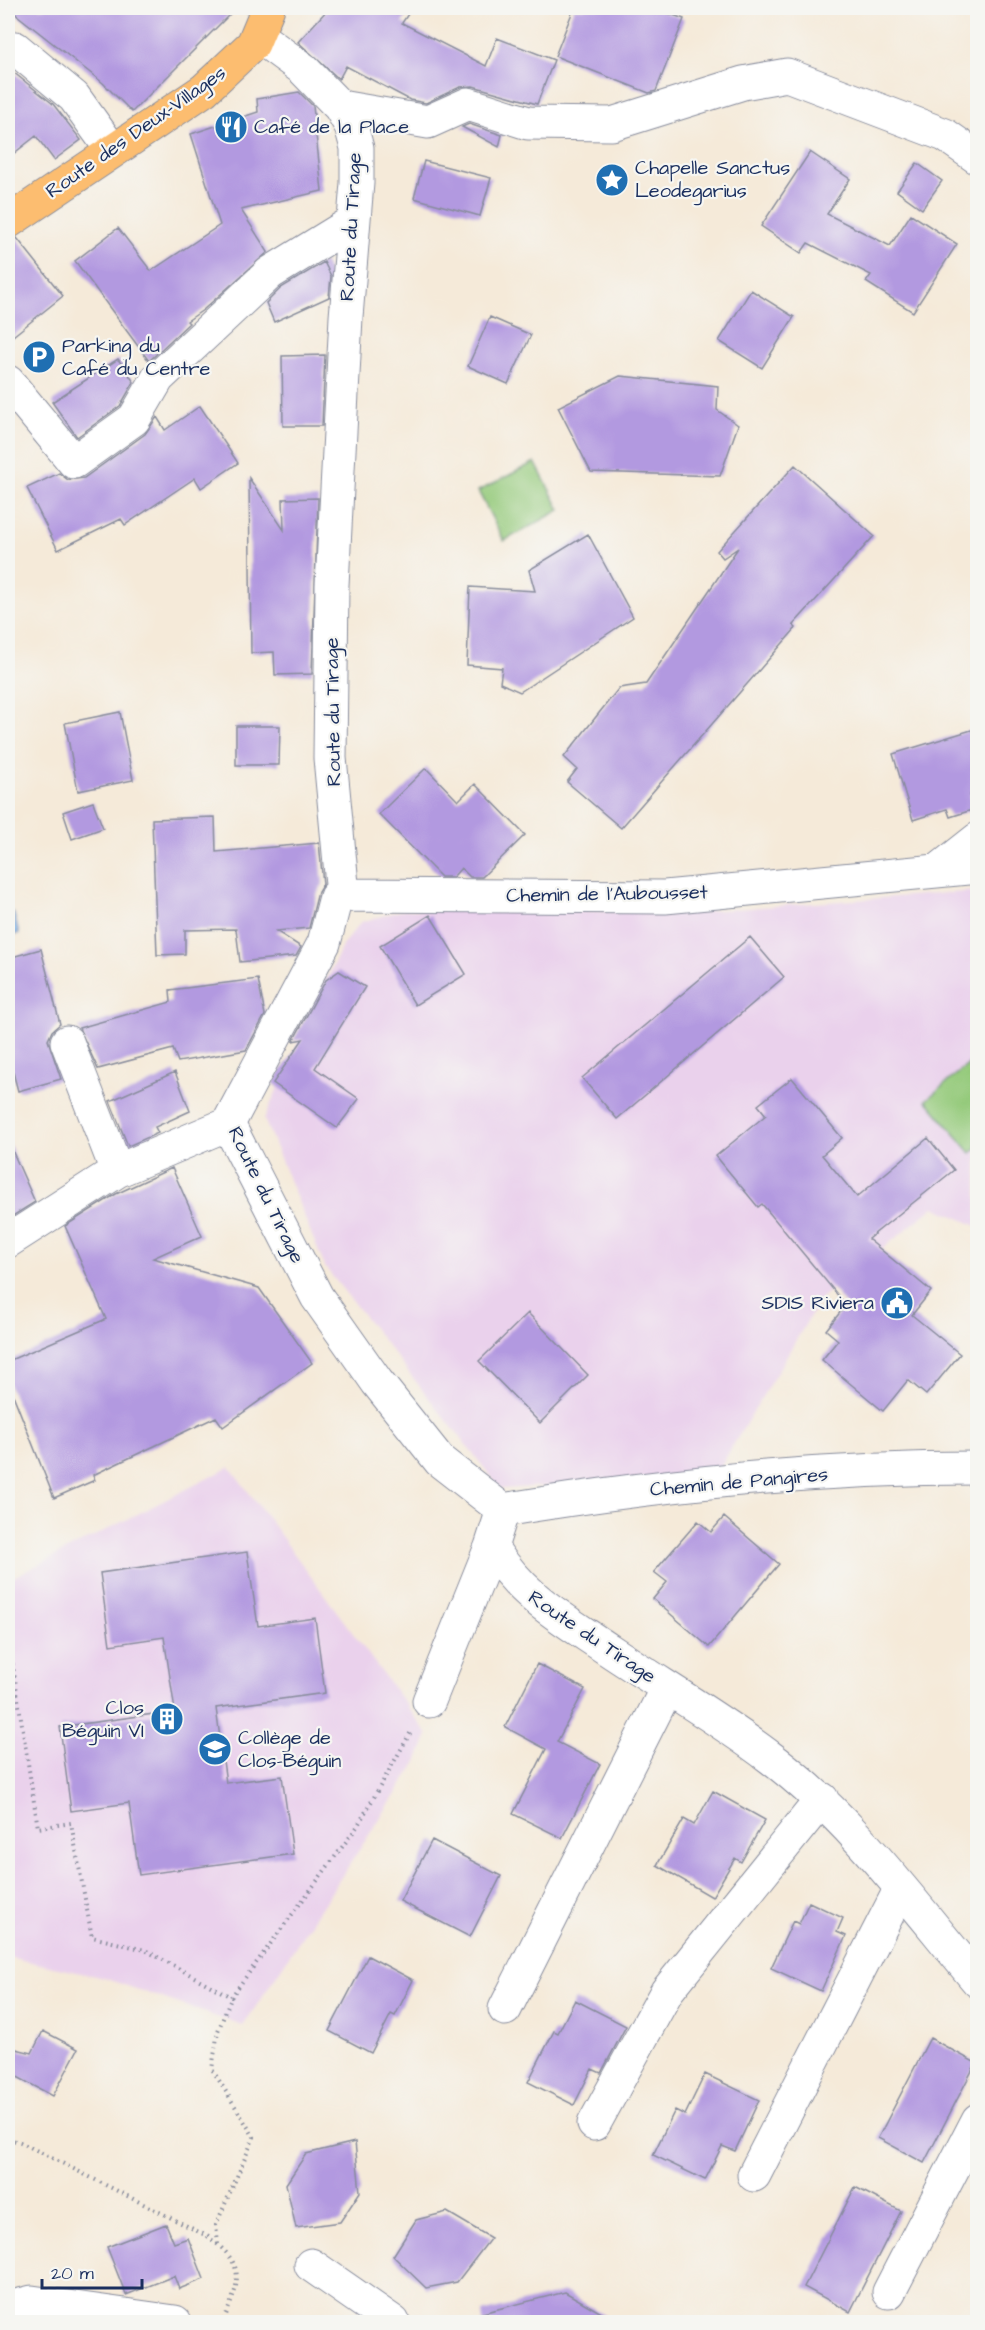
<svg xmlns="http://www.w3.org/2000/svg" width="985" height="2330" font-family="'Architects Daughter',sans-serif">
<rect width="100%" height="100%" fill="#f6f6f2"/>
<filter id="ink" filterUnits="userSpaceOnUse"><feTurbulence type="fractalNoise" baseFrequency=".0167" numOctaves="2"/><feDisplacementMap in="SourceGraphic" scale="12" xChannelSelector="R" yChannelSelector="G"/><feConvolveMatrix kernelMatrix="1 2 1 2 8 2 1 2 1" color-interpolation-filters="sRGB"/></filter>
<filter id="wash" filterUnits="userSpaceOnUse"><feTurbulence type="fractalNoise" baseFrequency=".008" numOctaves="4" result="noise"/><feDisplacementMap in="SourceGraphic" scale="24" xChannelSelector="R" yChannelSelector="G"/><feGaussianBlur stdDeviation="1.35" result="paint"/><feColorMatrix in="noise" values="0 0 0 0 0 0 0 0 0 0 0 0 0 0 0 0 0 1.4 0 .05"/><feComposite in="paint" operator="in"/></filter>
<g filter="url(#wash)">
<rect width="100%" height="100%" fill="#f5ead9"/>
<path fill="#ead1ec" d="M 977,891 L 977,1226 L 934,1207 L 821,1298 L 716,1474 L 501,1489 L 325,1267 L 264,1119 L 343,944 L 361,922 L 404,910 L 696,912 Z
M 230,1467 L 428,1735 L 417,1762 L 243,2026 L 104,1978 L 8,1957 L 8,1569 L 10,1579 Z"/>
<path fill="#95ca7b" stroke="#587c6c" stroke-width="1.5" d="M 535,462 L 560,510 L 504,541 L 478,491 Z
M 977,1057 L 977,1148 L 971,1153 L 926,1100 Z"/>
<path fill="#7eb7ef" stroke="#4c73a6" stroke-width="1.5" d="M 13,912 L 19,933 L 8,937 L 8,913 Z"/>
<g id="blocks">
<path fill="#b299e0" d="M 8,8 L 236,8 L 132,112 L 103,83 Z
M 329,8 L 412,8 L 402,23 L 486,66 L 497,38 L 554,60 L 537,104 L 473,86 L 460,87 L 426,103 L 410,100 L 346,66 L 339,79 L 298,42 Z
M 574,8 L 654,8 L 684,19 L 656,91 L 649,93 L 555,56 Z
M 8,68 L 53,104 L 81,140 L 54,160 L 36,136 L 8,158 Z
M 299,92 L 313,106 L 322,191 L 241,210 L 268,252 L 203,310 L 187,321 L 189,323 L 149,361 L 75,261 L 118,228 L 151,271 L 220,225 L 191,134 L 258,112 L 257,99 Z
M 469,124 L 502,135 L 499,147 L 462,127 Z
M 810,152 L 850,179 L 827,214 L 890,246 L 911,214 L 957,244 L 913,312 L 866,282 L 871,275 L 808,243 L 801,253 L 761,226 Z
M 424,161 L 491,178 L 480,216 L 414,198 Z
M 917,163 L 942,181 L 922,209 L 897,191 Z
M 17,238 L 63,296 L 8,340 L 8,240 Z
M 324,262 L 331,276 L 329,297 L 274,322 L 266,303 L 281,288 Z
M 751,290 L 794,317 L 762,368 L 719,341 Z
M 490,317 L 531,335 L 508,384 L 468,366 Z
M 325,355 L 322,426 L 283,426 L 282,356 Z
M 118,359 L 134,382 L 120,406 L 77,437 L 52,402 Z
M 620,376 L 718,386 L 717,410 L 738,425 L 720,476 L 591,472 L 558,407 Z
M 200,406 L 238,463 L 201,488 L 195,478 L 125,525 L 121,519 L 58,550 L 27,488 L 59,473 L 68,480 L 84,478 L 145,434 L 157,417 L 165,430 Z
M 795,465 L 874,536 L 793,625 L 796,628 L 621,828 L 567,782 L 577,769 L 564,757 L 619,688 L 646,684 L 738,548 L 723,558 L 717,551 Z
M 249,478 L 284,530 L 283,499 L 318,498 L 312,674 L 275,675 L 274,652 L 251,653 Z
M 588,534 L 633,617 L 520,692 L 500,683 L 502,668 L 467,665 L 470,587 L 535,591 L 529,570 Z
M 120,712 L 133,780 L 78,791 L 65,723 Z
M 236,726 L 280,726 L 279,765 L 236,765 Z
M 978,728 L 978,793 L 970,795 L 975,809 L 950,817 L 947,809 L 913,820 L 893,754 Z
M 426,768 L 458,801 L 475,784 L 525,835 L 482,877 L 470,877 L 461,868 L 453,877 L 441,877 L 379,814 Z
M 93,802 L 103,828 L 72,839 L 63,812 Z
M 215,817 L 216,852 L 319,843 L 323,884 L 318,892 L 309,928 L 276,931 L 301,947 L 296,956 L 240,962 L 236,929 L 185,930 L 185,954 L 157,955 L 152,819 Z
M 430,915 L 466,974 L 415,1005 L 380,946 Z
M 750,937 L 784,977 L 617,1119 L 582,1078 Z
M 41,949 L 60,1024 L 52,1031 L 48,1040 L 61,1079 L 18,1091 L 8,1053 L 8,958 Z
M 339,971 L 365,987 L 315,1068 L 359,1099 L 337,1128 L 273,1083 L 303,1039 L 293,1041 L 326,980 Z
M 258,979 L 265,1015 L 246,1050 L 178,1062 L 173,1049 L 98,1069 L 79,1028 L 171,1002 L 170,990 Z
M 175,1072 L 190,1111 L 155,1127 L 158,1133 L 128,1146 L 110,1101 Z
M 792,1078 L 842,1138 L 822,1155 L 857,1197 L 928,1138 L 954,1170 L 868,1239 L 931,1291 L 912,1315 L 960,1354 L 926,1395 L 908,1380 L 883,1411 L 822,1360 L 838,1340 L 826,1330 L 846,1305 L 762,1204 L 758,1207 L 716,1156 L 766,1115 L 758,1105 Z
M 8,1141 L 35,1202 L 8,1219 Z
M 172,1168 L 202,1236 L 153,1258 L 259,1288 L 312,1363 L 223,1427 L 216,1417 L 93,1475 L 95,1480 L 54,1498 L 8,1382 L 8,1361 L 106,1319 L 65,1226 L 116,1194 Z
M 528,1313 L 588,1375 L 540,1423 L 479,1361 Z
M 724,1517 L 779,1564 L 709,1647 L 653,1599 L 667,1582 L 654,1572 L 698,1521 L 711,1532 Z
M 247,1552 L 258,1626 L 315,1618 L 325,1693 L 216,1708 L 226,1783 L 282,1776 L 293,1854 L 139,1875 L 129,1803 L 71,1811 L 60,1727 L 175,1711 L 164,1637 L 110,1645 L 100,1573 Z
M 537,1664 L 585,1689 L 557,1742 L 600,1764 L 562,1838 L 513,1814 L 546,1749 L 505,1727 Z
M 713,1791 L 765,1820 L 741,1862 L 735,1858 L 712,1897 L 657,1865 L 684,1819 L 694,1825 Z
M 432,1840 L 501,1876 L 470,1937 L 400,1901 Z
M 809,1902 L 843,1918 L 837,1932 L 846,1936 L 821,1991 L 771,1968 L 793,1921 L 799,1924 Z
M 368,1956 L 413,1980 L 395,2016 L 391,2014 L 371,2053 L 329,2031 Z
M 575,2000 L 626,2026 L 601,2073 L 592,2069 L 574,2105 L 528,2082 L 554,2031 L 558,2033 Z
M 43,2031 L 78,2049 L 53,2096 L 8,2072 L 8,2047 L 32,2053 Z
M 930,2038 L 976,2063 L 924,2163 L 878,2138 Z
M 705,2074 L 759,2100 L 735,2151 L 722,2146 L 705,2180 L 653,2155 L 675,2110 L 685,2115 Z
M 355,2142 L 360,2192 L 340,2222 L 296,2228 L 286,2184 L 306,2154 Z
M 855,2187 L 901,2211 L 850,2312 L 804,2287 Z
M 447,2212 L 491,2238 L 457,2282 L 426,2288 L 393,2256 L 416,2220 Z
M 166,2224 L 174,2243 L 188,2238 L 204,2279 L 179,2289 L 174,2276 L 126,2295 L 107,2247 Z
M 565,2292 L 617,2322 L 483,2322 L 482,2313 Z"/>
</g>
</g>
<g filter="url(#ink)">
<use href="#blocks" fill-opacity="0" stroke="#888c9c" stroke-width="1.5"/>
<g fill="none" stroke-linecap="round" stroke-linejoin="round">
<g stroke="#888c9c" stroke-width="35">
<path id="minor" d="M 258,36 L 303,69 L 340,107 L 351,126 L 357,148 L 357,183 L 346,317 L 332,585 L 330,758 L 343,895 L 336,897 L 324,943 L 228,1124 L 317,1297 L 377,1382 L 440,1461 L 503,1510 L 491,1547 C 525,1599 559,1616 609,1650 C 663,1686 720,1719 771,1758 C 852,1819 913,1904 978,1981
M 8,50 L 15,48 L 74,97 L 112,150
M 340,107 L 428,122 L 468,104 L 528,123 L 612,124 L 743,83 L 787,75 L 945,135 L 978,158
M 8,382 L 74,462 L 134,419 L 158,378 L 270,273 L 353,222
M 940,869 L 978,839
M 343,895 L 665,897 L 978,867
M 67,1042 L 117,1171
M 8,1241 L 117,1171 L 228,1124
M 503,1510 C 659,1484 819,1468 978,1468
M 429,1701 L 491,1547
M 505,2009 L 667,1688
M 594,2124 L 667,1991 L 822,1799
M 754,2175 L 901,1888
M 311,2265 L 393,2322
M 889,2292 L 978,2120
M 8,2308 L 32,2302 L 175,2322"/>
</g>
<g stroke="#888c9c" stroke-width="35">
<path id="major" d="M 8,222 L 204,90 L 253,44 L 268,8"/>
</g>
<path stroke="#888c9c" stroke-width="4" stroke-dasharray="1.5 4.5" stroke-linecap="butt" d="M 8,1634 L 38,1828 L 71,1823 L 92,1937 L 145,1950 L 231,1997 L 357,1827 L 412,1730
M 8,2139 L 20,2142 L 207,2236 C 248,2266 240,2281 223,2322
M 218,2244 L 216,2225 L 254,2137 L 212,2069 L 218,2031 L 232,1996"/>
<use href="#minor" stroke="#fff" stroke-width="33"/>
<use href="#major" stroke="#fcbd6f" stroke-width="33"/>
</g>
</g>
<defs>
<g id="restaurant-disc" transform="scale(1.725)"><circle r="9.5" fill="#1f6fb2" stroke="#f6f6f2"/><path d="M-5-6h1v4h1v-4h1v4h1v-4h1v5L-1.5 .5V6h-2V.5L-5-1ZM5-6V6H3V1.5H1.5Q1.5-4 5-6Z" fill="#fff"/></g>
<g id="sight-disc" transform="scale(1.725)"><circle r="9.5" fill="#1f6fb2" stroke="#f6f6f2"/><path d="M0-6L1.8-2.2L6-1.7L2.9 1.2L3.7 5.4L0 3.3L-3.7 5.4L-2.9 1.2L-6-1.7L-1.8-2.2Z" fill="#fff"/></g>
<g id="parking-disc" transform="scale(1.725)"><circle r="9.5" fill="#1f6fb2" stroke="#f6f6f2"/><path d="M-3.5-5.5H1a3.5 3.5 0 0 1 0 7H-1V5.5H-3.5ZM-1-3.4V-.6H.8a1.4 1.4 0 0 0 0-2.8Z" fill="#fff"/></g>
<g id="civic-disc" transform="scale(1.725)"><circle r="9.5" fill="#1f6fb2" stroke="#f6f6f2"/><path d="M-.6-6.5H3V-4.5H.6V-3L4-1V1h2V6H-6V1h2V-1L-.6-3ZM-1.2 2.5V6h2.4V2.5Z" fill="#fff"/></g>
<g id="building-disc" transform="scale(1.725)"><circle r="9.5" fill="#1f6fb2" stroke="#f6f6f2"/><path d="M-4-6H4V6H1V3H-1V6H-4ZM-2.5-4.3h1.7v1.8h-1.7ZM.8-4.3h1.7v1.8H.8ZM-2.5-1h1.7V.8h-1.7ZM.8-1h1.7V.8H.8Z" fill="#fff"/></g>
<g id="school-disc" transform="scale(1.725)"><circle r="9.5" fill="#1f6fb2" stroke="#f6f6f2"/><path d="M0-5L7-2L0 1L-7-2ZM-4 1L0 2.5L4 1V4Q0 6-4 4Z" fill="#fff"/></g>
</defs>
<g fill-rule="evenodd">
<use href="#restaurant-disc" x="231" y="127"/>
<use href="#sight-disc" x="612" y="180"/>
<use href="#parking-disc" x="39" y="357"/>
<use href="#civic-disc" x="897" y="1303"/>
<use href="#building-disc" x="167" y="1719"/>
<use href="#school-disc" x="215" y="1749"/>
</g>
<g text-anchor="middle" dominant-baseline="central" stroke-width="4.5" stroke-linejoin="round" paint-order="stroke">
<g font-size="20" fill="#1b2f5e" stroke="#f6f6f2" text-anchor="start">
<text x="254" y="127">Café de la Place</text>
<text x="635" y="168">Chapelle Sanctus<tspan x="635" dy="23">Leodegarius</tspan></text>
<text x="62" y="346">Parking du<tspan x="62" dy="23">Café du Centre</tspan></text>
<text x="874" y="1303" text-anchor="end">SDIS Riviera</text>
<text x="144" y="1708" text-anchor="end">Clos<tspan x="144" dy="23">Béguin VI</tspan></text>
<text x="238" y="1738">Collège de<tspan x="238" dy="23">Clos-Béguin</tspan></text>
</g>
<g font-size="20" fill="#1b2f5e" stroke="#f6f6f2">
<text transform="translate(136 132) rotate(-35)">Route des Deux-Villages</text>
<text transform="translate(351 227) rotate(-87)">Route du Tirage</text>
<text transform="translate(333 712) rotate(-91)">Route du Tirage</text>
<text transform="translate(607 894) rotate(-1)">Chemin de l'Aubousset</text>
<text transform="translate(266 1195) rotate(64)">Route du Tirage</text>
<text transform="translate(739 1482) rotate(-5)">Chemin de Pangires</text>
<text transform="translate(592 1637) rotate(34)">Route du Tirage</text>
</g>
</g>
<rect width="985" height="2330" fill="none" stroke="#f6f6f2" stroke-width="30"/>
<path d="M42 2279v9h100v-9" fill="none" stroke="#1b2f5e" stroke-width="3"/>
<text x="51" y="2279" font-size="18" fill="#1b2f5e" stroke="#f6f6f2" stroke-width="4.5" paint-order="stroke">20 m</text>
</svg>
